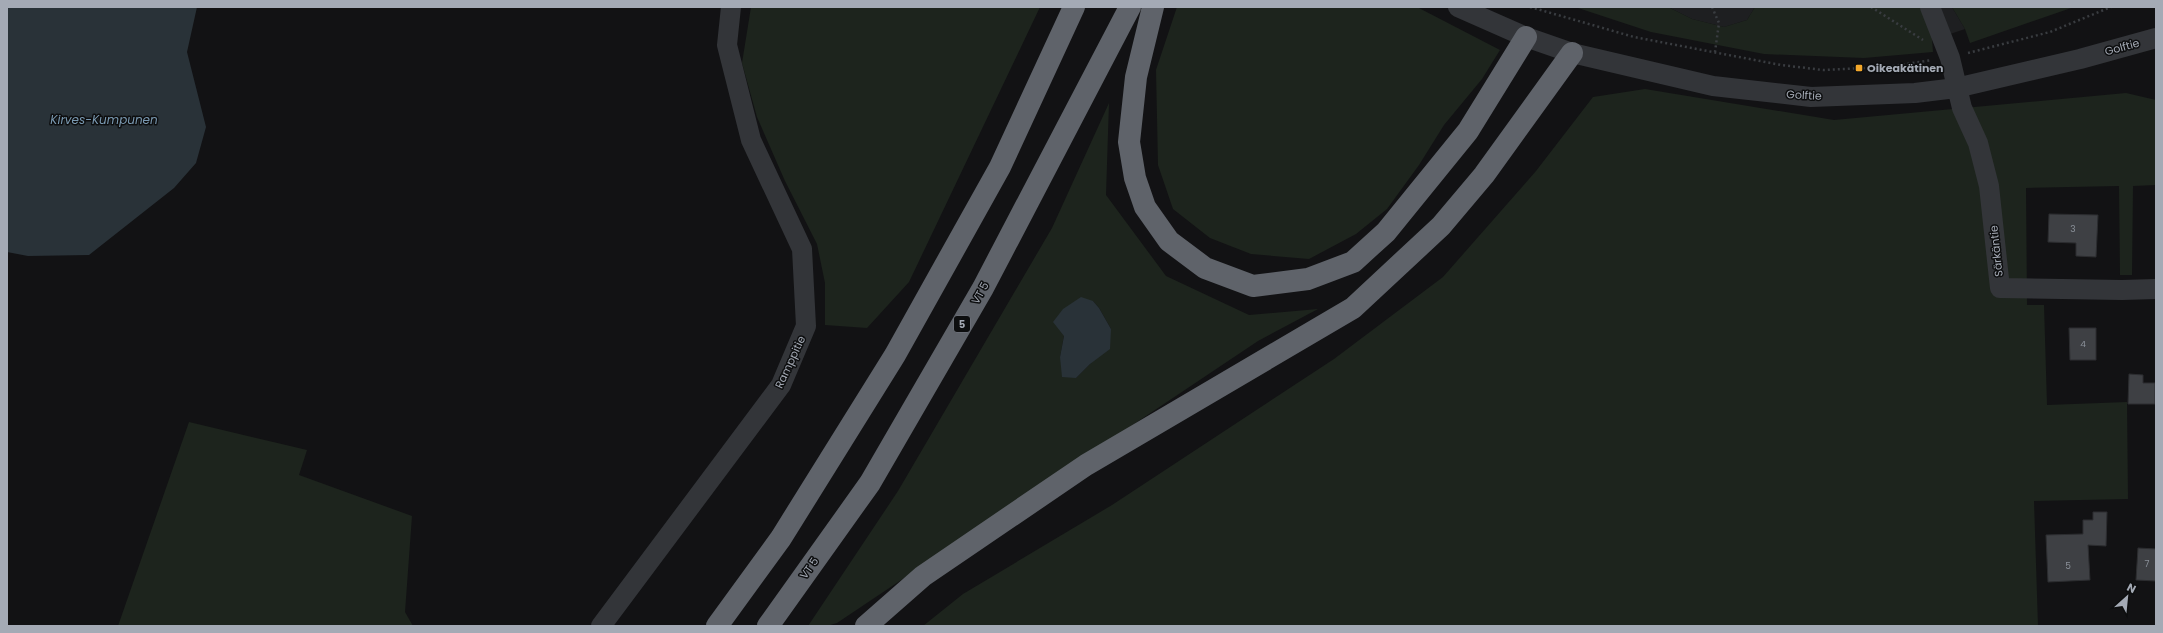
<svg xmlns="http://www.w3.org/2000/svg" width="2163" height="633" font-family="Poppins,sans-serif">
<rect width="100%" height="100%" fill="#121214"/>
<path fill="#1e1f21" d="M 1668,7 L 1755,7 L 1747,20 L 1724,27 L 1692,19 Z
M 1921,7 L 1952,7 L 1965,29 L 1932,40 L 1931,26 Z"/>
<path fill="#1d241d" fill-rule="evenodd" d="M 751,7 L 1040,7 L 909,282 L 867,328 L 825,325 L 825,283 L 817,244 L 785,181 L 757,117 L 742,63 Z
M 1177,7 L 1417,7 L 1500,50 L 1482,79 L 1444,125 L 1419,165 L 1387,209 L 1356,234 L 1309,259 L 1251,254 L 1210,238 L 1173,209 L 1158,165 L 1156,70 Z
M 1575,7 L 1668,7 L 1692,19 L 1724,27 L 1747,20 L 1755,7 L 1921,7 L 1931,26 L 1933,52 L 1864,58 L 1764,54 L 1651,32 Z
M 1952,7 L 2074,7 L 1970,43 L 1965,29 Z
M 1645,89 L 1834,120 L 2126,93 L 2156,100 L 2156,185 L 2133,186 L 2132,275 L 2120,275 L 2119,186 L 2026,188 L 2027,305 L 2044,305 L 2047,405 L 2127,402 L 2128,499 L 2034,501 L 2038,626 L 923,626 L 963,594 L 1112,505 L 1334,359 L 1443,277 L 1536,171 L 1593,97 Z
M 1109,103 L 1106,195 L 1166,276 L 1249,315 L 1318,309 L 1258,341 L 837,623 L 827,626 L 808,626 L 898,491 L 1052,228 ZM 1093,301 L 1099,308 L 1111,329 L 1090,364 L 1076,378 L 1060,357 L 1064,336 Z
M 189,422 L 307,450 L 299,475 L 412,516 L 405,612 L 413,626 L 118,626 Z"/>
<path fill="#293238" d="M 7,7 L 197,7 L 187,52 L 206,127 L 196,163 L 174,188 L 89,255 L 28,256 L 7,252 Z
M 1081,297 L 1093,301 L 1099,308 L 1111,329 L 1110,349 L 1090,364 L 1076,378 L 1062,377 L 1060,357 L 1064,336 L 1053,322 L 1063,309 Z"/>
<path fill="#3e4044" stroke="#2c2d30" d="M 2049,214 L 2098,215 L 2096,257 L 2076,256 L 2076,243 L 2048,242 Z
M 2069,328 L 2096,328 L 2096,360 L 2070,360 Z
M 2129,374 L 2143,375 L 2143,383 L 2155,383 L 2155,404 L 2128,404 Z
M 2093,512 L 2107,512 L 2106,546 L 2088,545 L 2090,580 L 2048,582 L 2046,535 L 2083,534 L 2083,520 L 2093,520 Z
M 2138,548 L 2156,549 L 2156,581 L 2136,580 Z"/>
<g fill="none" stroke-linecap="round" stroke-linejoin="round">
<path stroke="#393c40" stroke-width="2.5" stroke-dasharray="2 3" stroke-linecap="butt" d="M 1530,7 L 1634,37 L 1781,65 L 1823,70 L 1887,67 L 1932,60
M 1712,7 L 1719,23 L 1715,52
M 1871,7 L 1923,40
M 1968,53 L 2050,32 L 2111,7"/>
<path stroke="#333539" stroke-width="20" d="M 1458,7 L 1526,37 L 1572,53 L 1713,86 L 1811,97 L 1915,93 L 1956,88 L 2080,59 L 2156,38
M 1930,7 L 1950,58 L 1962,108 L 1978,143 L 1989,186 L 2000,288 L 2122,290 L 2156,289
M 601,626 L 781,385 L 806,326 L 802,249 L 751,140 L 727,45 L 731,7"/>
<path stroke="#5f636a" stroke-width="22" d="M 1153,7 L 1136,77 L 1129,142 L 1135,178 L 1145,207 L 1169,241 L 1205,268 L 1253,286 L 1308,279 L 1353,262 L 1386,232 L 1468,131 L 1526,37
M 717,626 L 781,538 L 895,355 L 1000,167 L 1074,7
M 768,626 L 870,483 L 983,288 L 1130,7
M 866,626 L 923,576 L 1086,465 L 1353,308 L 1441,226 L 1484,175 L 1572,53"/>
</g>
<rect fill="#f4a82b" stroke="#0d0e0f" stroke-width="1.5" x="1855" y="64" width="8" height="8" rx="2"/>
<g text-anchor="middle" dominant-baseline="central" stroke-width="3" stroke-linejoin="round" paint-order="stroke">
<g font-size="9" fill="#8a9099">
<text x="2073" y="229">3</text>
<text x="2083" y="344">4</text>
<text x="2147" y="564">7</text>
<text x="2068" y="566">5</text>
</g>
<rect fill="#0d0e0f" stroke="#777b83" stroke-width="1" x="954" y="316" width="16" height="16" rx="3"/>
<g font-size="10" font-weight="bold" fill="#a4aab5">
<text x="962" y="324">5</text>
</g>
<g font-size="11" fill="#a4aab5" stroke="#0d0e0f">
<text transform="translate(2122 47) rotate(-15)">Golftie</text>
<text transform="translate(1804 95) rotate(3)">Golftie</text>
<text transform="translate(1996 251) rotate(-96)">Särkäntie</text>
<text transform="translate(980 293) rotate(-61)">VT 5</text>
<text transform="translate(790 362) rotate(-65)">Ramppitie</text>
<text transform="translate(809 568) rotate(-55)">VT 5</text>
</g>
<g font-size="11" font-weight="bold" fill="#a4aab5" stroke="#0d0e0f" text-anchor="start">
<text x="1867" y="68">Oikeakätinen</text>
</g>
<g font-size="12" font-style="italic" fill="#7a99b1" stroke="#0d0e0f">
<text x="104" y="119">Kirves-Kumpunen</text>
</g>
</g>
<rect width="2163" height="633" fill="none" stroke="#a4aab5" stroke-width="16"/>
<g transform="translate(2127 597) rotate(27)" stroke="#0d0e0f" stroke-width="3" paint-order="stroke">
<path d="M0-3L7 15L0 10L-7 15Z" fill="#a4aab5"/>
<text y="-6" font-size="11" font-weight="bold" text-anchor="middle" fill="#a4aab5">N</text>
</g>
</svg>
